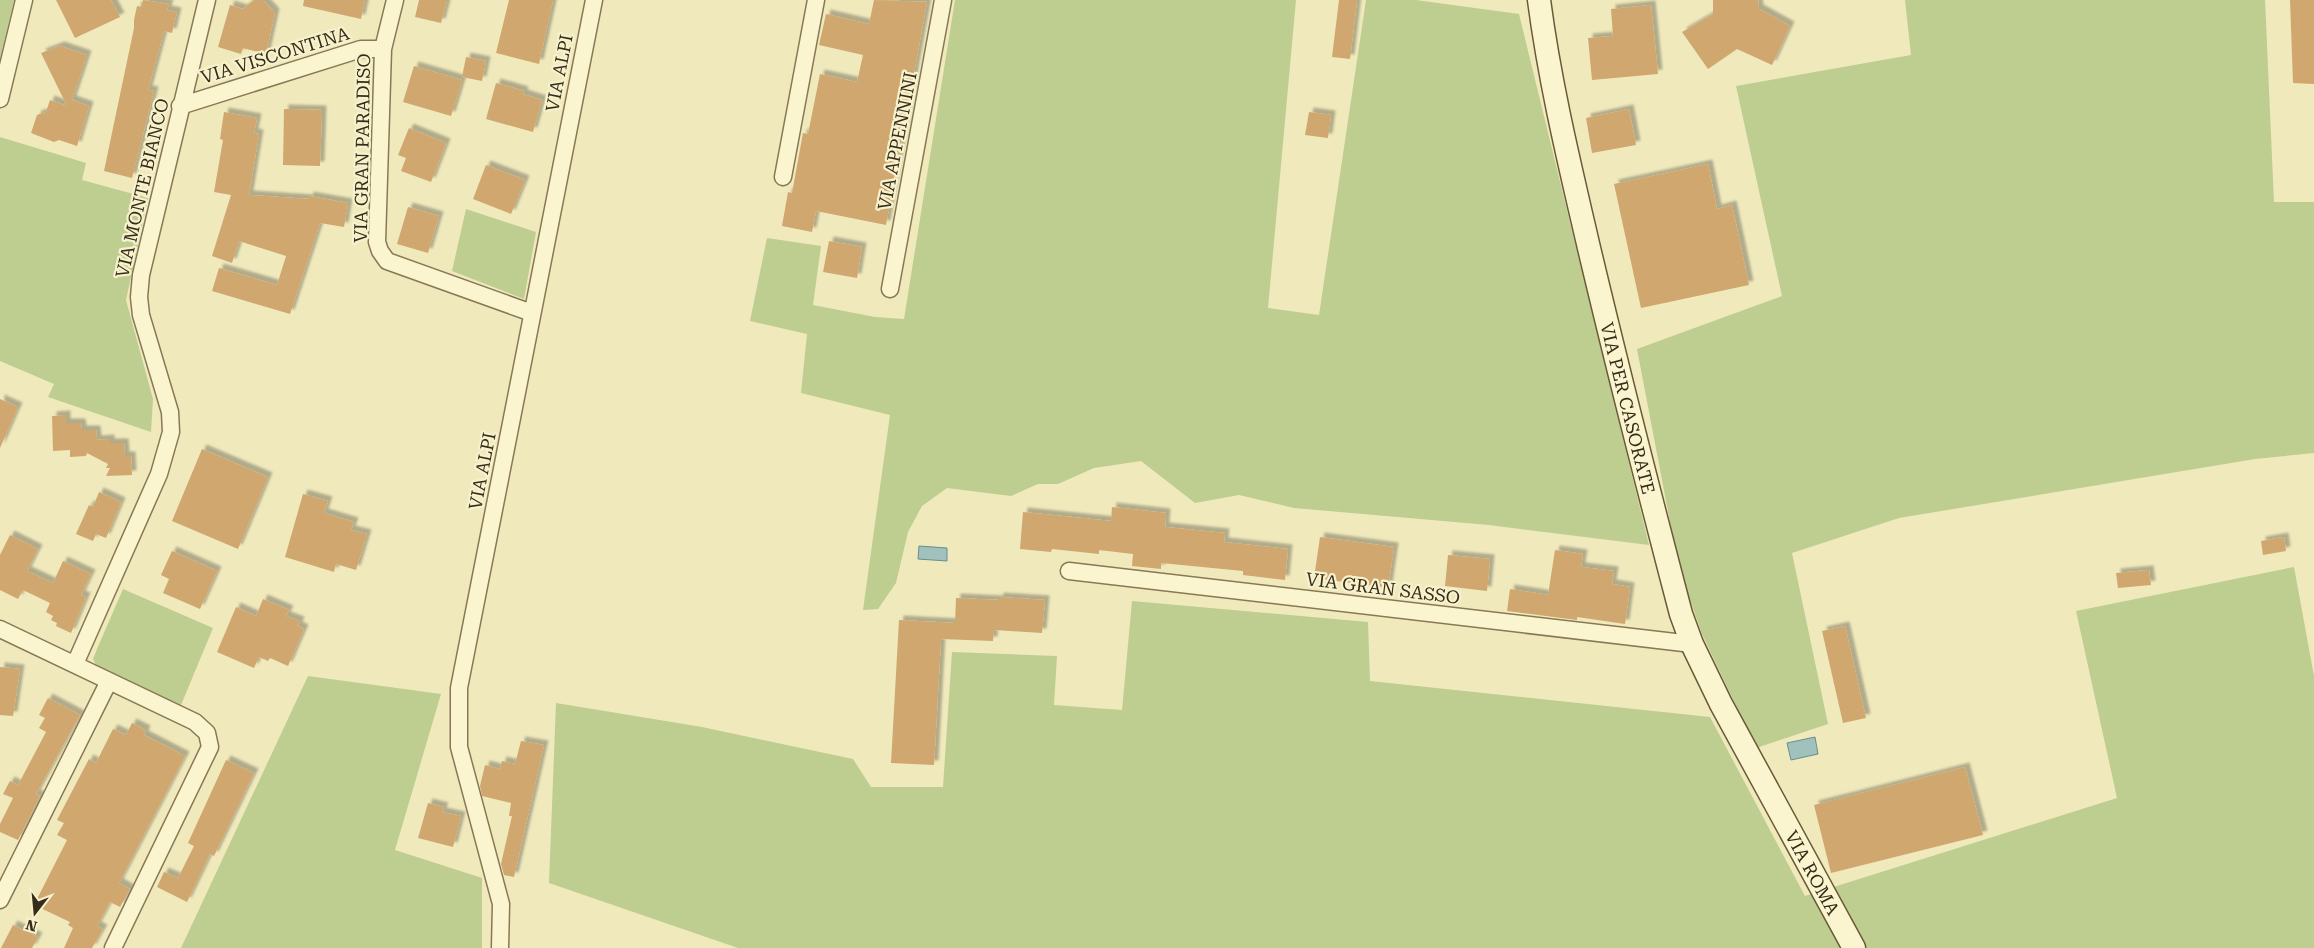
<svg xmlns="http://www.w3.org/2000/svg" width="2314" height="948" font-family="'Roboto Serif',serif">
<defs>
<filter id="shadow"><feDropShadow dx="4.5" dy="-4.5" stdDeviation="1" flood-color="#0004"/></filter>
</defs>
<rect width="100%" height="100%" fill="#f0e9bc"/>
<path fill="#bdce90" d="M 0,0 L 14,0 L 0,58 Z
M 955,0 L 1296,0 L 1268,308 L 1319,315 L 1366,0 L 1416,0 L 1519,14 L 1649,545 L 1489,525 L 1294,508 L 1239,495 L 1195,503 L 1141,461 L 1094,468 L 1058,484 L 1038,484 L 1011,496 L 947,488 L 922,506 L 908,532 L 896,583 L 878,609 L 863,610 L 890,415 L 801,393 L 807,334 L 750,321 L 767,238 L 821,246 L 813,305 L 875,317 L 904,319 Z
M 1905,0 L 2265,0 L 2274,202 L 2314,202 L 2314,453 L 2255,459 L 1899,518 L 1792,553 L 1828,724 L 1756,748 L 1702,634 L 1679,569 L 1637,349 L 1782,296 L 1736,86 L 1911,55 Z
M 0,137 L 86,163 L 82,180 L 148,198 L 126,300 L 153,399 L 151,432 L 48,397 L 54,384 L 0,361 Z
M 466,209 L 536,232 L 524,299 L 452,271 Z
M 2294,567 L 2314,676 L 2314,948 L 738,948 L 549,883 L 556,703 L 702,727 L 853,759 L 871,787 L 943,787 L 952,652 L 1057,656 L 1054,705 L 1122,710 L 1132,601 L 1368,622 L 1370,681 L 1710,717 L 1805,896 L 2117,798 L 2076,611 Z
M 123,589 L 213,628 L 181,705 L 97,667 L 93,659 L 97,649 Z
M 308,676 L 441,694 L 395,850 L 482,878 L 482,948 L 181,948 Z"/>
<path fill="#a0c1bc" stroke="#678e8b" d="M 919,546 L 947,548 L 947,561 L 918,559 Z
M 1815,737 L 1818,754 L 1791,760 L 1787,743 Z"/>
<path fill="#d1a76f" filter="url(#shadow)" d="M 56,0 L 111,0 L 120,17 L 75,38 Z
M 143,0 L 169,4 L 167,10 L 177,12 L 172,33 L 164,31 L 148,90 L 154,91 L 132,178 L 104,171 L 134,28 L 134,20 L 137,6 L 141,7 Z
M 254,0 L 263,0 L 275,13 L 266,54 L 243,48 L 241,54 L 218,47 L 230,5 L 243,9 Z
M 304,0 L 365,0 L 361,19 L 303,6 Z
M 419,0 L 447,0 L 441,23 L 415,17 Z
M 509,0 L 553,0 L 539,64 L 496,53 Z
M 874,0 L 927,2 L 886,225 L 816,211 L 812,232 L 782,226 L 788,192 L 792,193 L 803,133 L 808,134 L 820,74 L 857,82 L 863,55 L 819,45 L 826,14 L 869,24 Z
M 1339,0 L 1357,0 L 1350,59 L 1332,57 Z
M 1713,0 L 1758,0 L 1759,9 L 1790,26 L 1772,65 L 1737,49 L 1708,69 L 1682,32 L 1713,14 Z
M 2290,0 L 2314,0 L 2314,84 L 2293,83 Z
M 1651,5 L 1658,74 L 1592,80 L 1588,38 L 1613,36 L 1611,9 Z
M 60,46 L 87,55 L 72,100 L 89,106 L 77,146 L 59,140 L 54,142 L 31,133 L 37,115 L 46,112 L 50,100 L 67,106 L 41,53 Z
M 466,57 L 486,61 L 482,81 L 462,77 Z
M 414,66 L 462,80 L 451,116 L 403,102 Z
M 496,83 L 524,91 L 523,94 L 542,100 L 533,132 L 486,119 Z
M 284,109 L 322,110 L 320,166 L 283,165 Z
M 1629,109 L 1636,145 L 1592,153 L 1586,118 Z
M 224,112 L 257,118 L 254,133 L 259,134 L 249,195 L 309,199 L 309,196 L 348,203 L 344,227 L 320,223 L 290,314 L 212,291 L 219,268 L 277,285 L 286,256 L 239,241 L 232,263 L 212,256 L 231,195 L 214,192 L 223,140 L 220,139 Z
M 1309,112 L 1331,115 L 1328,138 L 1305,135 Z
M 409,128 L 446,143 L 431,182 L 401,171 L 406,158 L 398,155 Z
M 1708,164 L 1717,209 L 1732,205 L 1749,285 L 1641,308 L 1614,184 Z
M 486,165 L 525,180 L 511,214 L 473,199 Z
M 408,207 L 439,216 L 428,253 L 397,244 Z
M 829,241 L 862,247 L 857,278 L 823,272 Z
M 0,399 L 18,407 L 0,448 Z
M 66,415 L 66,423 L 81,423 L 82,430 L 96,430 L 97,440 L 110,439 L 110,443 L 124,443 L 125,456 L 131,456 L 132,475 L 106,476 L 110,468 L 106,468 L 108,464 L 87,453 L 86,456 L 70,457 L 70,450 L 53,451 L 52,416 Z
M 202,449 L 268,477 L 238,549 L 172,521 Z
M 99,492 L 121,502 L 106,538 L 96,534 L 93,541 L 76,534 L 89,505 L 93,507 Z
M 303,494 L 328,501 L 324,513 L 354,522 L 351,530 L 367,534 L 356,570 L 336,564 L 334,572 L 285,557 Z
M 1112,507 L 1166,513 L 1165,527 L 1225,533 L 1224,542 L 1288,549 L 1285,580 L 1243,575 L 1243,571 L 1161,563 L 1161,569 L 1132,566 L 1133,554 L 1099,550 L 1099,554 L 1052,549 L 1051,552 L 1020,549 L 1023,512 L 1111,521 Z
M 10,535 L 38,549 L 27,571 L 53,583 L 63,561 L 91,574 L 81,595 L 86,597 L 71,633 L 56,626 L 57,623 L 51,620 L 53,616 L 46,612 L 50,603 L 23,590 L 18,599 L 0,590 L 0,555 Z
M 1320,537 L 1394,547 L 1388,588 L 1314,578 Z
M 2284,537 L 2286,551 L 2263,555 L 2261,541 Z
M 1555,550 L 1583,554 L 1581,567 L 1614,571 L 1612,584 L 1630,587 L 1625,624 L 1577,617 L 1577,620 L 1507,611 L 1510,589 L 1548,595 Z
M 172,551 L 217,571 L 200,609 L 163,593 L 169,579 L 161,575 Z
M 1448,555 L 1490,559 L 1487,591 L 1445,586 Z
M 2149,570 L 2151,585 L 2118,588 L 2116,573 Z
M 999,597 L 1045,600 L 1042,633 L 994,630 L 993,641 L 941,639 L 934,765 L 891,763 L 899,620 L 955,623 L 956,598 L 999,600 Z
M 263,599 L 289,610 L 286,616 L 300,621 L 298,626 L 304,629 L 288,666 L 270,658 L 268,661 L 259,657 L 254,668 L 217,652 L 236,607 L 256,616 Z
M 1845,626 L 1866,718 L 1843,723 L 1822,631 Z
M 0,667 L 20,669 L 13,716 L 0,715 Z
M 48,698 L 80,715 L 36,794 L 40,796 L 18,840 L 0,832 L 0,824 L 13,798 L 3,794 L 10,781 L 18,785 L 46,732 L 39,728 L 45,718 L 39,715 Z
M 132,723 L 146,730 L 144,735 L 185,756 L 119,883 L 130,889 L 120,907 L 110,902 L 97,926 L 103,929 L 92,948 L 64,948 L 73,928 L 68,925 L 70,922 L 34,905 L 67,840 L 57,835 L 64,823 L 57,820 L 89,759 L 96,763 L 113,729 L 126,735 Z
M 521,741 L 544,745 L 514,877 L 504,875 L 501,864 L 512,816 L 509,816 L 511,803 L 482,796 L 480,786 L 485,765 L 500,769 L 502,761 L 515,764 Z
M 226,760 L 254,773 L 214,856 L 210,854 L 187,902 L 157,887 L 164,872 L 178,878 L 194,846 L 188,843 Z
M 1965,767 L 1983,835 L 1831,873 L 1814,805 Z
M 428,803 L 444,807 L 442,812 L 461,816 L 453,847 L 418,838 Z
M 13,925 L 38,937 L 32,948 L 1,948 Z"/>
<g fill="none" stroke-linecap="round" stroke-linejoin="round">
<g stroke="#887855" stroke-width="19">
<path id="street" d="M 395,0 L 383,49 L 377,242 L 380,251 L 387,261 L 532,313
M 0,99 L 24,0
M 180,106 L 361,49 L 383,49
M 783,177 L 816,0
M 890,289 L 943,0
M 1069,571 L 1692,644
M 0,629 L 195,722 L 207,733 L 210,747 L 113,948
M 75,664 L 159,474 L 171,432 L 170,412 L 141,315 L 139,297 L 141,275 L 207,0
M 0,900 L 109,681
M 500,948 L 501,904 L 459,747 L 459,688 L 594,0"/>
</g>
<g stroke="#6a5938" stroke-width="25">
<g id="secondary">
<path id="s1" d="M 1539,0 C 1550,84 1570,166 1589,248 C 1618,370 1649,492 1681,614 L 1692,644 L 1721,704 L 1854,948"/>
</g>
</g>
<use href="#street" stroke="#fbf5cf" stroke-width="16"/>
<use href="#secondary" stroke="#fbf5cf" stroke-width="22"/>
</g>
<g text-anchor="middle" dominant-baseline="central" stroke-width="4.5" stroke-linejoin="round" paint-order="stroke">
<g font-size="18" fill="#362c1a" stroke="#f7f1cc">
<text transform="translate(275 55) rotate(-17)">VIA VISCONTINA</text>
<text transform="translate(559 73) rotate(-79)">VIA ALPI</text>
<text transform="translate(897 141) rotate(-79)">VIA APPENNINI</text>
<text transform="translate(362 148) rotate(-89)">VIA GRAN PARADISO</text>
<text transform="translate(142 188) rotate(-77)">VIA MONTE BIANCO</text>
<text stroke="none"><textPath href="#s1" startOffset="418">VIA PER CASORATE</textPath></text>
<text transform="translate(482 471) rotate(-79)">VIA ALPI</text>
<text transform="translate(1383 588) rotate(7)">VIA GRAN SASSO</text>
<text stroke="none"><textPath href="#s1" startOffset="921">VIA ROMA</textPath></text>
</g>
</g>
<g transform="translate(35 913) rotate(196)" stroke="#f7f1cc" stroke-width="4" paint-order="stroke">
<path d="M0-4L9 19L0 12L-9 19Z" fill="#362c1a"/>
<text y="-8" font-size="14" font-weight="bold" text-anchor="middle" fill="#362c1a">N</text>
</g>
</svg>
